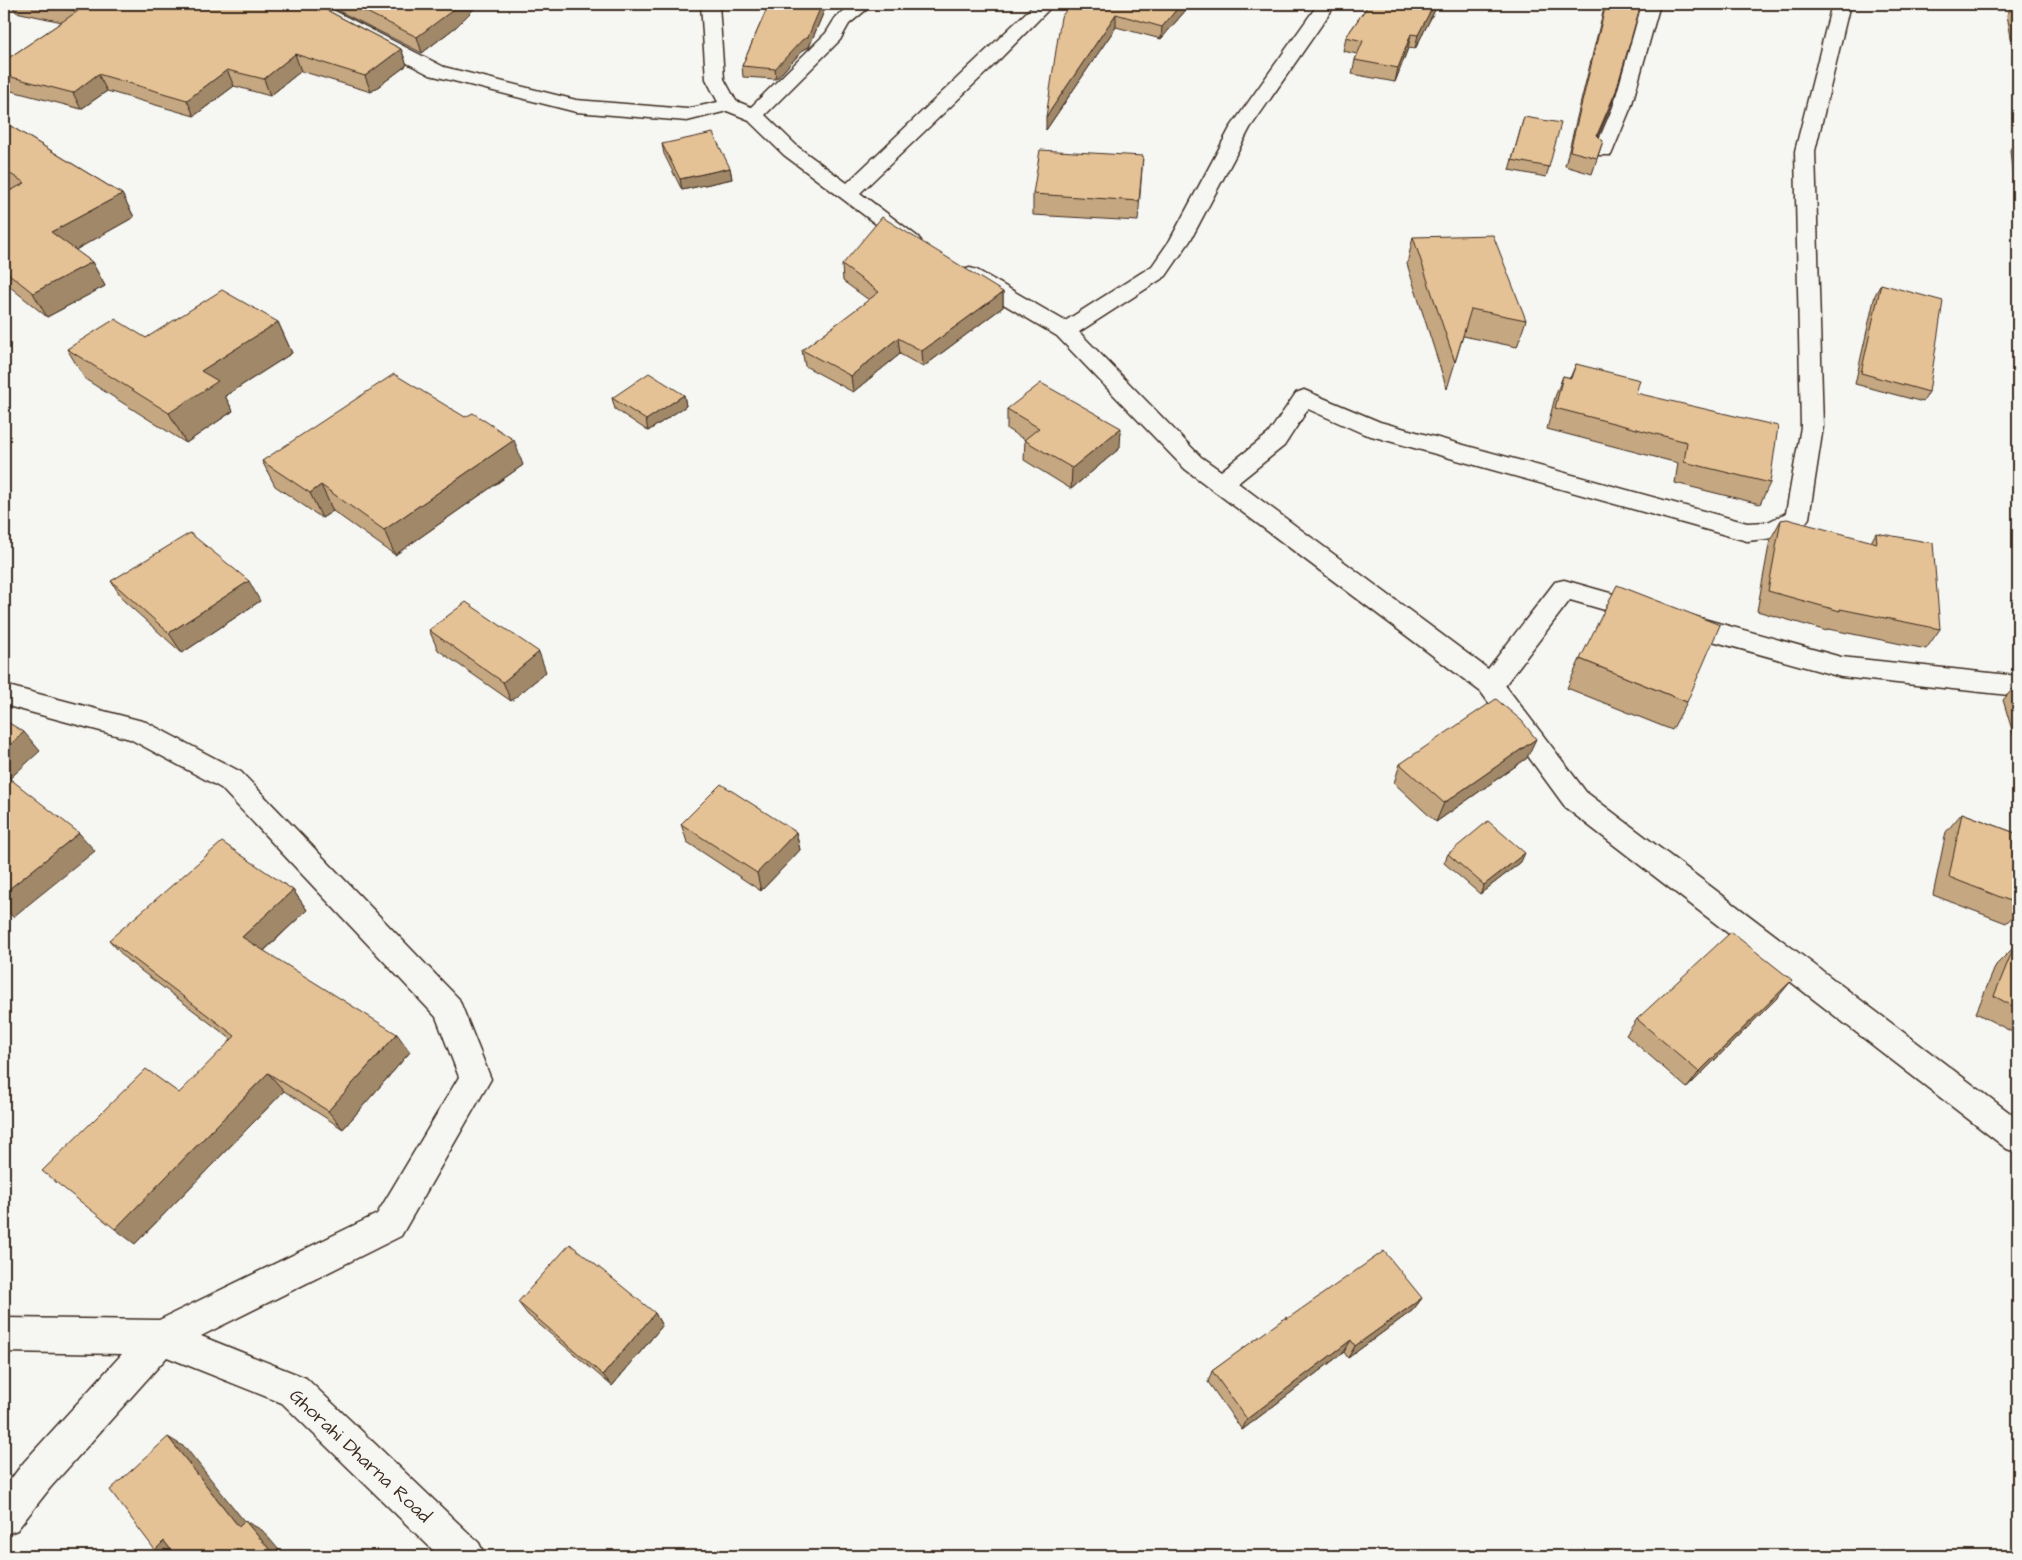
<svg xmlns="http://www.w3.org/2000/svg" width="2022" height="1560" font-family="'Architects Daughter',sans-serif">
<rect width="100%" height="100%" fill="#f6f6f2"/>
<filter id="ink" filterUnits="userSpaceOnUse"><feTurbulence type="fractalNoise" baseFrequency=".02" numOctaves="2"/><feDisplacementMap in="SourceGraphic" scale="10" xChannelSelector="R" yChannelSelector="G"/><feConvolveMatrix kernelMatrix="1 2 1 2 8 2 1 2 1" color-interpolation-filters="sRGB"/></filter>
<g filter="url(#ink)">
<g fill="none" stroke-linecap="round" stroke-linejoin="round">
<g stroke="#3b2a1e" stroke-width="3">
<path id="street" d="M 299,4 L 321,4 L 444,67 L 576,100 L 687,109 L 718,102 L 706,79 L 701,4 L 719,4 L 724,79 L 736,101 L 751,107 L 826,33 L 836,17 L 853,4 L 873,4 L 849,24 L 840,40 L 765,115 L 798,147 L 847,183 L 1035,4 L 1054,4 L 996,63 L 860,193 L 918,237 L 921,241 L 918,245 L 911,247 L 904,245 L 784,155 L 747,119 L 727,111 L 687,121 L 576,112 L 430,75 L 302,8 Z
M 1318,4 L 1336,4 L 1250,128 L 1190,241 L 1166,276 L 1079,332 L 1201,457 L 1221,471 L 1268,434 L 1296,393 L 1304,390 L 1380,422 L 1747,523 L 1768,522 L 1786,513 L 1801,427 L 1795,151 L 1832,4 L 1850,4 L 1815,151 L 1823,427 L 1809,518 C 1798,537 1767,539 1747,541 L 1364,434 L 1308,409 L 1284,446 L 1238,483 L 1488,669 L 1555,582 L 1564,580 L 1652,605 L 1656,612 L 1652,619 L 1643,621 L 1570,600 L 1505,685 L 1586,792 L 2018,1119 L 2018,1153 L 2007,1149 L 1566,808 L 1481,692 L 1185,469 L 1057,336 L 963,280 L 959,275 L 963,270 L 970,268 L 977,270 L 1065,321 L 1152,266 L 1170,240 L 1230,128 Z
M 1642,4 L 1660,4 L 1631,107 L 1611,155 L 1597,155 L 1594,151 L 1613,107 Z
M 1682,613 L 1841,657 L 2018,676 L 2018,696 L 1841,677 L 1673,630 L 1669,623 L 1673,616 Z
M 4,685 L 146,722 L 241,772 L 459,999 L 491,1079 L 401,1236 L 201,1336 L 306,1378 L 479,1543 L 485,1556 L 439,1556 L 282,1403 L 167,1357 L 50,1488 L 17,1530 L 4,1535 L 4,1488 L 24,1462 L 122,1354 L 4,1352 L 4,1318 L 159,1320 L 377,1214 L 459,1077 L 436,1017 L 221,788 L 130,739 L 4,705 Z"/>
</g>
<use href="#street" fill="#f6f6f2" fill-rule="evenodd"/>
</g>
<path fill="#c5a781" stroke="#3b2a1e" d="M 11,4 L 315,4 L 401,49 L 407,65 L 371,92 L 301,71 L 270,96 L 234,86 L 194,116 L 107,91 L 81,109 L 4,89 L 4,61 L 62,22 L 16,12 Z
M 325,4 L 479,4 L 457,26 L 422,53 Z
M 769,4 L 827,4 L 809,47 L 803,50 L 776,79 L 743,77 L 742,66 Z
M 1071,4 L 1191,4 L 1161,39 L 1116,27 L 1046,130 Z
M 1369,4 L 1438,4 L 1415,49 L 1408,48 L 1395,82 L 1352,74 L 1355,60 L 1357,54 L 1343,51 L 1346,37 Z
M 1605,4 L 1641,4 L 1611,106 L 1598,136 L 1603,141 L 1592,174 L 1565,166 Z
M 2013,4 L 2018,4 L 2018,76 L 2007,15 Z
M 1524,117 L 1549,167 L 1546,177 L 1509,170 Z
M 2018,120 L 2018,192 L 2014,191 L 2010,150 L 2014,143 L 2013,129 Z
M 4,122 L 122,194 L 134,217 L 75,250 L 92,262 L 105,286 L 47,317 L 4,282 L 4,194 L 12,190 L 4,185 Z
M 662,144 L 730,168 L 732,179 L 682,190 L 664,154 Z
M 1143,156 L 1138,221 L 1033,215 L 1033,194 Z
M 1413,237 L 1526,320 L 1517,347 L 1463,336 L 1447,389 L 1407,264 Z
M 842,265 L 1003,292 L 1003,307 L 923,367 L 900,354 L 853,392 L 805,366 L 802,350 L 869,300 L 843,281 Z
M 1881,284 L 1929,392 L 1923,402 L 1855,384 L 1875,295 Z
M 278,322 L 292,353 L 225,396 L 233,411 L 186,443 L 85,379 L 67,349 L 146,338 Z
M 1576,364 L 1636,393 L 1770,483 L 1760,504 L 1675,483 L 1678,463 L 1547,429 L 1555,397 L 1563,376 L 1570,378 Z
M 684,395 L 686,406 L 648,431 L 615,409 L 612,398 Z
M 1007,409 L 1120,448 L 1071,489 L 1024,460 L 1025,440 L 1007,429 Z
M 465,417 L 523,465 L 395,555 L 333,511 L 322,518 L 275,486 L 262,461 Z
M 1781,520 L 1871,542 L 1876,533 L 1940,629 L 1926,649 L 1828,629 L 1827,631 L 1757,611 L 1770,540 Z
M 111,581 L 260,601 L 182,653 L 124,601 Z
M 2018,593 L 2018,603 L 2016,596 Z
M 429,630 L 546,672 L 511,701 L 438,650 Z
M 1580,659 L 1687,702 L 1672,730 L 1567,688 Z
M 2017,684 L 2018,684 L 2018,743 L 2016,743 L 2003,700 Z
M 1527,758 L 1436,822 L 1394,783 L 1400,764 Z
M 1962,813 L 2018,834 L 2018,912 L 2006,923 L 1933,895 L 1946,832 Z
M 681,824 L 796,832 L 800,850 L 761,891 L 687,842 Z
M 1448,854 L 1521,862 L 1480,894 L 1444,863 Z
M 293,890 L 307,910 L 264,951 L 410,1052 L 343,1129 L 284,1091 L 135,1244 L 231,1039 L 127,960 L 109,940 Z
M 2014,947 L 2018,950 L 2018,1035 L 1976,1013 L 1996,965 Z
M 1778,997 L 1687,1088 L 1626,1035 L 1637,1019 Z
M 1422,1298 L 1413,1310 L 1348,1358 L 1344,1352 L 1242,1430 L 1208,1382 L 1212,1371 L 1287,1319 Z
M 518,1302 L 655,1313 L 662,1326 L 612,1386 L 528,1315 Z"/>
<path fill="#a08869" stroke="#3b2a1e" d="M 459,4 L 479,4 L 457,26 L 422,53 L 417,37 Z
M 822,4 L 827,4 L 809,47 L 803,50 L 776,79 L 775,69 Z
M 1181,4 L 1191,4 L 1161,39 L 1162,27 Z
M 1434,4 L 1438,4 L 1415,49 L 1418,35 Z
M 1116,14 L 1116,27 L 1046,130 L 1046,117 Z
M 1411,34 L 1408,48 L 1395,82 L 1398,68 Z
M 401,49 L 407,65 L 371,92 L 365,76 Z
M 295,54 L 301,71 L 270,96 L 264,79 Z
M 227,70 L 234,86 L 194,116 L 187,100 Z
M 98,74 L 107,91 L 81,109 L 73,93 Z
M 1616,91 L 1611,106 L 1592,150 L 1597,135 Z
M 730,168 L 732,179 L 682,190 L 680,179 Z
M 122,194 L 134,217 L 65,256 L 51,232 Z
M 92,262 L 105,286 L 47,317 L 33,293 Z
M 1003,292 L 1003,307 L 923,367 L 922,351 Z
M 278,322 L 292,353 L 225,396 L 233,411 L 186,443 L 169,413 L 201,371 Z
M 898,338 L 900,354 L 853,392 L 851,376 Z
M 684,395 L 686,406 L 648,431 L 646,420 Z
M 1121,428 L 1120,448 L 1071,489 L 1072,468 Z
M 514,440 L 523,465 L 395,555 L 384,530 Z
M 321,485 L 333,511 L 322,518 L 310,493 Z
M 249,581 L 260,601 L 182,653 L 169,633 Z
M 539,652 L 546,672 L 511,701 L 503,682 Z
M 24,732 L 40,751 L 6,782 L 4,779 L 4,750 Z
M 1536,739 L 1527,758 L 1436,822 L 1444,803 Z
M 796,832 L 800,850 L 761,891 L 757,873 Z
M 79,833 L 95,851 L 13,917 L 4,908 L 4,893 Z
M 1525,853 L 1521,862 L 1480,894 L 1484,885 Z
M 293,890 L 307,910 L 257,957 L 242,937 Z
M 1792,980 L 1778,997 L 1687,1088 L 1699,1072 Z
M 397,1034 L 410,1052 L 343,1129 L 328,1111 Z
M 268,1073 L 284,1091 L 135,1244 L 115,1229 Z
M 1422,1298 L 1413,1310 L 1348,1358 L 1355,1346 Z
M 655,1313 L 662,1326 L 612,1386 L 603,1375 Z
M 1351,1340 L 1344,1352 L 1242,1430 L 1247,1419 Z
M 168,1437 L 186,1448 L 256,1536 L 239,1527 Z
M 245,1521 L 262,1530 L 284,1556 L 275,1556 Z
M 164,1541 L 176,1556 L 170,1556 L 155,1550 Z"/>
<path fill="#e5c296" stroke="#3b2a1e" d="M 43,4 L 315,4 L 401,49 L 365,76 L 295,54 L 264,79 L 227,70 L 187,100 L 98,74 L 73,93 L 4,75 L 4,61 L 78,11 Z
M 350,4 L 459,4 L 453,10 L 417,37 Z
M 769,4 L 822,4 L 808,37 L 802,40 L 775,69 L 742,66 Z
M 1071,4 L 1181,4 L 1162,27 L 1116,14 L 1046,117 L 1061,17 Z
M 1369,4 L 1434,4 L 1418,35 L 1411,34 L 1398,68 L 1355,60 L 1363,41 L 1346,37 Z
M 1606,4 L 1641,4 L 1616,91 L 1597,135 L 1603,141 L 1597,158 L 1570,151 Z
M 2015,4 L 2018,4 L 2018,19 Z
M 1524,117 L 1561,123 L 1549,167 L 1512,160 Z
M 4,122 L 122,194 L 51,232 L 92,262 L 33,293 L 4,270 L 4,194 L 25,183 L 4,170 Z
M 713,133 L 730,168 L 680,179 L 662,144 Z
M 1040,150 L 1143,156 L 1139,201 L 1033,194 Z
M 882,217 L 1003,292 L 922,351 L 898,338 L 851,376 L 802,350 L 879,292 L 842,265 Z
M 1493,235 L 1526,320 L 1471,309 L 1455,362 L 1413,237 Z
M 1881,284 L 1943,301 L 1929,392 L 1861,373 Z
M 222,290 L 278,322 L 201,371 L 218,381 L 169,413 L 67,349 L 115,319 L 146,338 Z
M 1576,364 L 1640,380 L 1636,393 L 1778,426 L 1770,483 L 1684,462 L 1687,442 L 1555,408 L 1563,376 L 1571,378 Z
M 649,373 L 684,395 L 646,420 L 612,398 Z
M 394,374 L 465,417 L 473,413 L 514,440 L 384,530 L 321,485 L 310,493 L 262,461 Z
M 1041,383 L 1121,428 L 1072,468 L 1024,440 L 1039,428 L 1007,409 Z
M 1787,519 L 1877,543 L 1876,533 L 1933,543 L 1940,629 L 1840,609 L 1840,611 L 1768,591 L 1781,520 Z
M 190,533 L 249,581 L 169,633 L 111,581 Z
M 1617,585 L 1720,625 L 1687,702 L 1580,659 Z
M 466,602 L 539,652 L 503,682 L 429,630 Z
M 1496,699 L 1522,721 L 1536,739 L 1444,803 L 1400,764 Z
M 4,720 L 24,732 L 4,750 Z
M 4,774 L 79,833 L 4,893 Z
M 721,784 L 796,832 L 757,873 L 681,824 Z
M 1962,813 L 2018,834 L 2018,904 L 1949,877 Z
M 1488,821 L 1525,853 L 1484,885 L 1448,854 Z
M 222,842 L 293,890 L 242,937 L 397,1034 L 328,1111 L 268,1073 L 115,1229 L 42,1171 L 146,1069 L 179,1093 L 235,1036 L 109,940 Z
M 1731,932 L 1792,980 L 1699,1072 L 1637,1019 Z
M 2014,947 L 2018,950 L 2018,1009 L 1994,996 Z
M 570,1244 L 655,1313 L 603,1375 L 518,1302 Z
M 1384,1251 L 1422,1298 L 1355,1346 L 1351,1340 L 1247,1419 L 1212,1371 L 1286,1317 L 1287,1319 Z
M 168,1437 L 239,1527 L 245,1521 L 275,1556 L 176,1556 L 164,1541 L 155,1550 L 110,1490 Z"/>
</g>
<g text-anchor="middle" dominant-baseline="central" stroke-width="4" stroke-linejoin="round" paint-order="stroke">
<g font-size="19" fill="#3b2a1e" stroke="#f6f6f2">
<text transform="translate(360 1456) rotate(43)">Ghorahi Dharna Road</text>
</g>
</g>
<rect width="2022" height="1560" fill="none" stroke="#f6f6f2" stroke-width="20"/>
<rect x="10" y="10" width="2002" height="1540" fill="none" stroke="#3b2a1e" stroke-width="2" filter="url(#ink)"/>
</svg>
